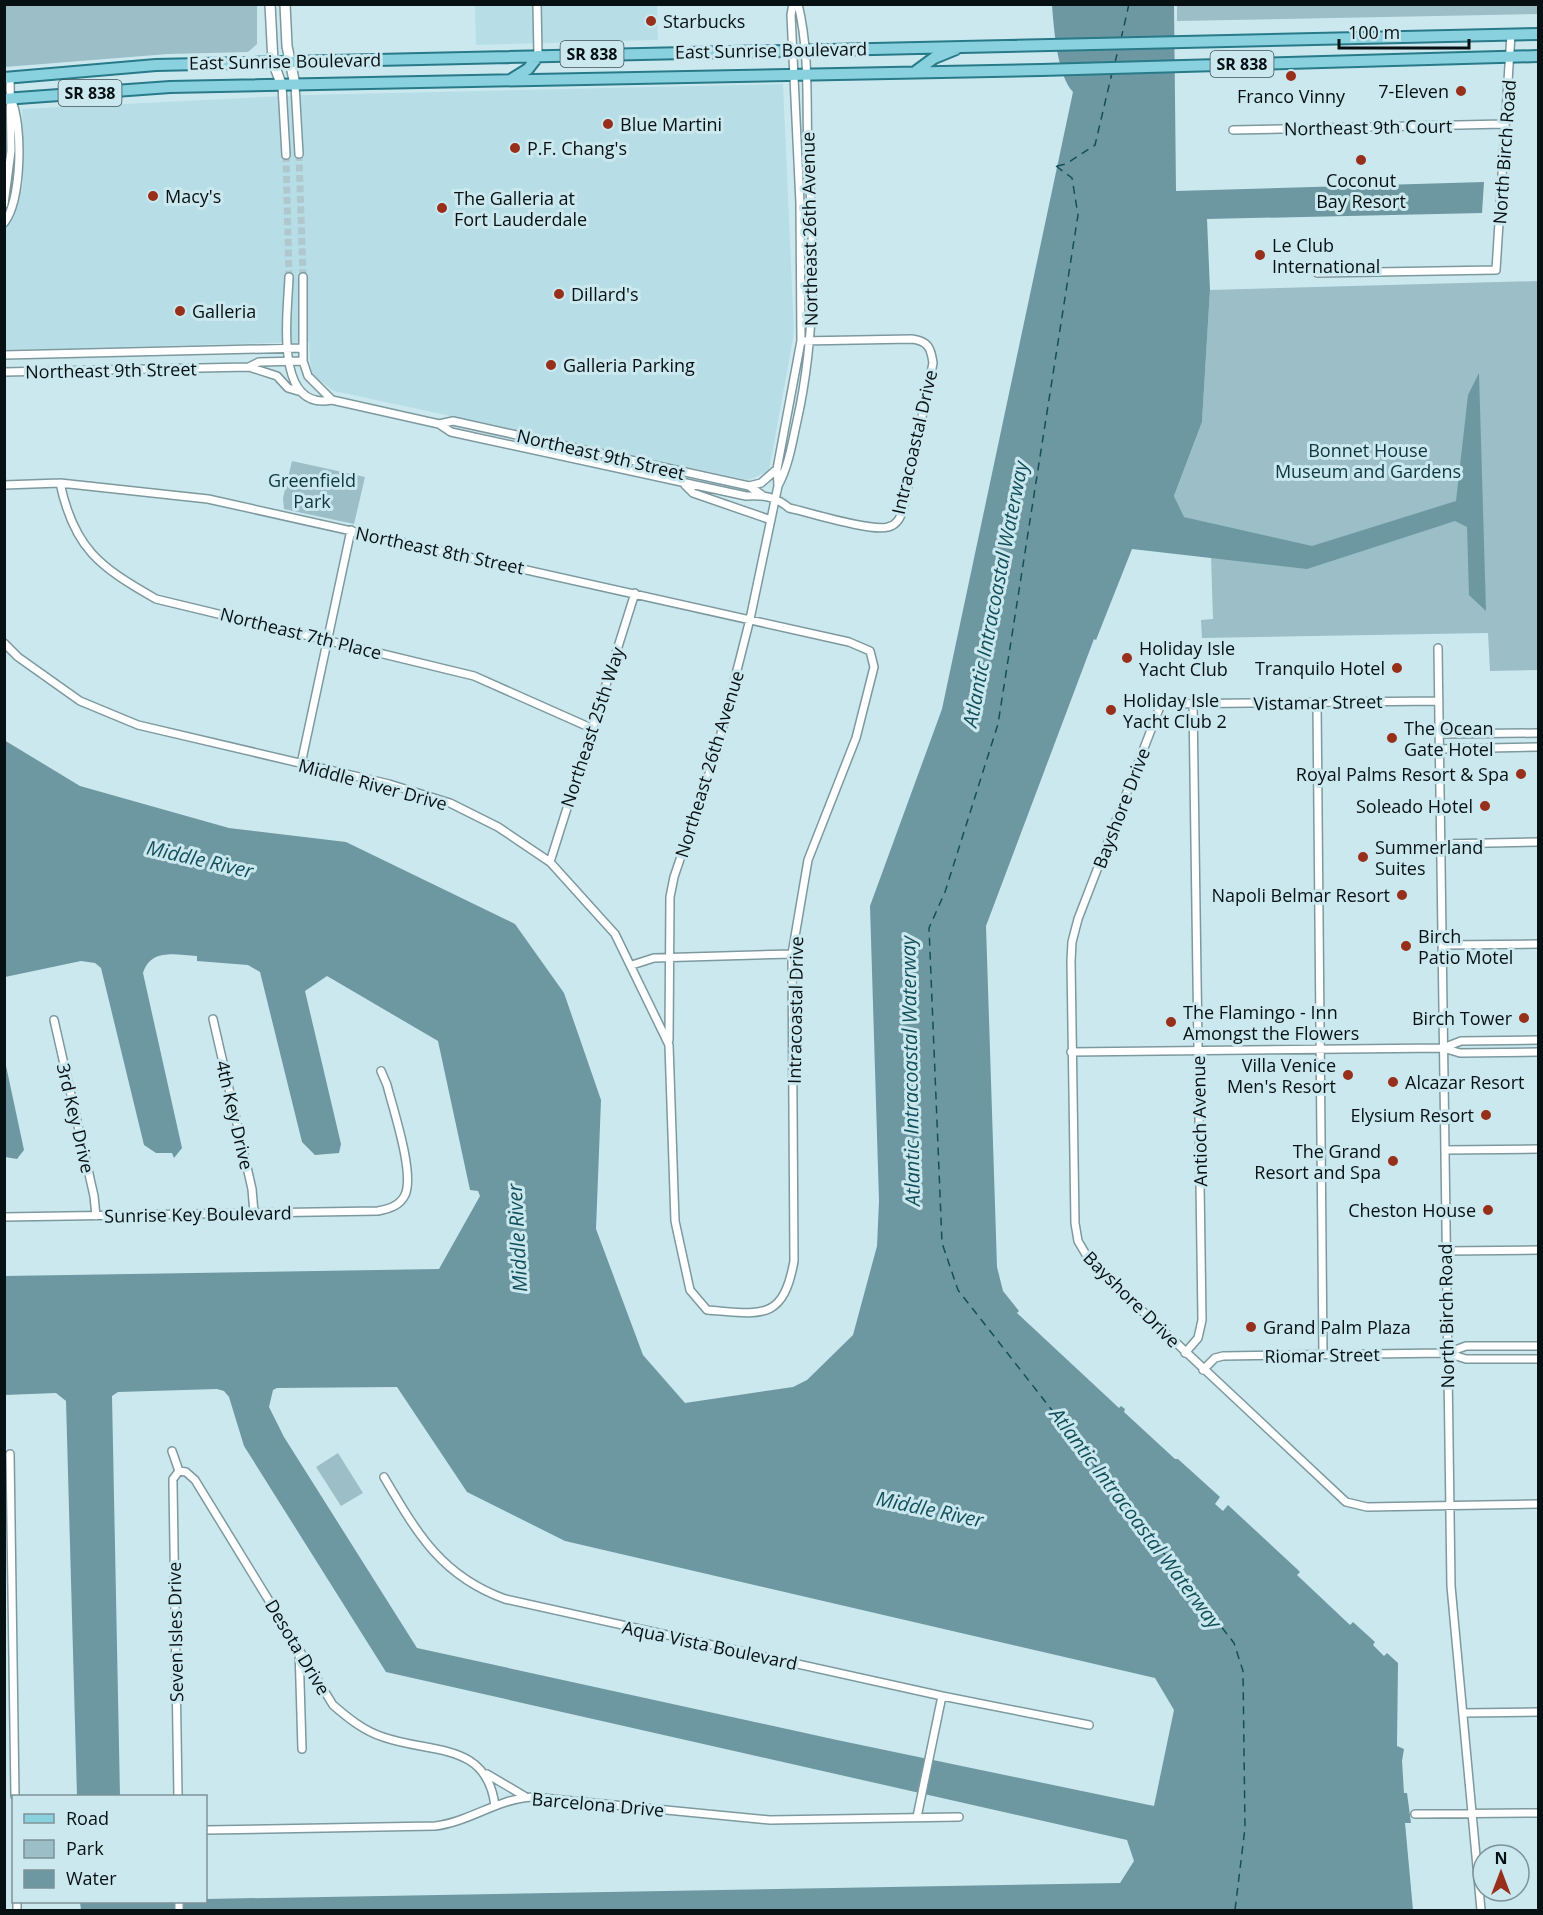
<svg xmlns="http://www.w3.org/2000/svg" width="1543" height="1915" font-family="'Open Sans',sans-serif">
<rect width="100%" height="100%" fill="#cbe8ef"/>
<path fill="#b7dee7" d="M 475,5 L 657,5 L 658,40 L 476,45 Z
M 783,84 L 794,333 L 769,471 L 748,480 L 334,391 L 311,374 L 309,342 L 5,350 L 5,227 L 23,185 L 22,109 L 307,95 Z"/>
<path fill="#9bbec7" d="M 1538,4 L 1538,14 L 1177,21 L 1177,4 Z
M 4,5 L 257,5 L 257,44 L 248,52 L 168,54 L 5,67 Z
M 1538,281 L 1538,670 L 1490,671 L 1488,633 L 1202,638 L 1201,620 L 1213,619 L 1210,523 L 1183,517 L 1174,496 L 1202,422 L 1210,290 Z
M 292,461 L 365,477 L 354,524 L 284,509 L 283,498 Z
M 338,1453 L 363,1493 L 341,1506 L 316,1467 Z"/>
<path fill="#6e98a1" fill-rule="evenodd" d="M 1052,5 L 1174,5 L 1176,191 L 1484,182 L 1482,213 L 1207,219 L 1210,290 L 1202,422 L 1174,496 L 1184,517 L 1312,546 L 1456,501 L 1468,395 L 1479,373 L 1486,611 L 1469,595 L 1467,527 L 1455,521 L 1307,569 L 1132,549 L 1096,640 L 1094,639 L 986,926 L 997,1267 L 1003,1291 L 1019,1311 L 1017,1313 L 1119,1408 L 1121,1406 L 1125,1409 L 1124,1412 L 1175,1459 L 1178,1459 L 1220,1497 L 1215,1504 L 1223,1511 L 1228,1505 L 1297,1569 L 1300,1572 L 1297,1575 L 1350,1625 L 1353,1622 L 1375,1642 L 1373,1645 L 1384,1656 L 1387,1653 L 1398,1663 L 1397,1746 L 1404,1749 L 1402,1761 L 1404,1793 L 1407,1793 L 1411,1823 L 1405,1823 L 1413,1910 L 81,1910 L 80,1902 L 206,1902 L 206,1899 L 1120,1883 L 1134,1861 L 1127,1840 L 386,1672 L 244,1446 L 229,1397 L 224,1391 L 217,1389 L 118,1392 L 112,1396 L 120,1796 L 77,1796 L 66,1401 L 56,1393 L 5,1395 L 5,1276 L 439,1269 L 480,1196 L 478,1191 L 470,1190 L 438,1041 L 327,976 L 305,991 L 341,1144 L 339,1153 L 315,1155 L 302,1142 L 260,972 L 248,965 L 197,961 L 197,956 C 176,955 151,948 143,973 L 182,1148 L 174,1158 L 172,1153 L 156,1153 L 144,1145 L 101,968 L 95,963 L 81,961 L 5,977 L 4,740 L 80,786 L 229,828 L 346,842 L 515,924 L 564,993 L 601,1100 L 596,1229 L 643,1355 L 685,1403 L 793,1387 L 807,1380 L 853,1335 L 877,1246 L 879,1201 L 870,906 L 942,709 L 1073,92 C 1057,75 1054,29 1052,5 ZM 397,1387 L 467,1492 L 565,1541 L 1155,1678 L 1174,1710 L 1154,1806 L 837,1740 L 417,1648 L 284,1437 L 269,1407 L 273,1390 L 277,1388 Z
M 5,1061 L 24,1150 L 17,1159 L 5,1157 Z"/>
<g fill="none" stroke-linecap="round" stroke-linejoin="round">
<path stroke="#134f5a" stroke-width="1.5" stroke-dasharray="8 6" stroke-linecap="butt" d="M 1121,39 L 1129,4
M 1115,62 L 1119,47
M 1056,166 L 1072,178 L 1078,215 L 998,724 L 945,892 L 929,928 L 942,1243 L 958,1290 L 1234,1643 L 1243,1671 L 1245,1828 L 1235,1910
M 1057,166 L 1066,164 L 1095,145 L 1112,73"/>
<path stroke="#aec8ce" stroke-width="7" stroke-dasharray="7 3.5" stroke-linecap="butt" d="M 299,154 L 303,277
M 286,155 L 289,277"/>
<g stroke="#7d999f" stroke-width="10">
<path id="minor" d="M 537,4 L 538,56
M 295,85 L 299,154
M 282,86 L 286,155
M 1233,130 L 1504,124
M 4,204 L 11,151 L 10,78
M 4,223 C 22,200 23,124 11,99
M 1317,273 L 1496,270 L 1511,34
M 289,277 C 288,312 273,412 332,400 L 439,424 L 451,432 L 746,496 C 763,495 775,496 789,508 C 808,512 871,532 888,527 C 897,525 900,518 903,510 L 933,363 C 931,348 928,341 912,339 L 801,341
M 303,277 L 303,361 L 308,376 L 332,400
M 4,355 L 303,348
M 249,367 L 277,376 L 288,388 L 298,391
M 4,372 L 249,367 L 259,362 L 303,361
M 439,424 L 453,421 L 749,486 L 762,495
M 60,483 C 74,549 100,567 156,599 L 474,676 L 591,728
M 4,485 L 60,483 L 208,499 L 849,642 L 870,651 L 874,667 L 856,738 L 808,860 L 792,954 L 794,1261 C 783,1322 761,1314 707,1310 L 690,1290 L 675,1221 L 669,1045 L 615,934 L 550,862 L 498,827 L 450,803 L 389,784 L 138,725 L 80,701 L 18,657 L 4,643
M 685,485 L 693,493 L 771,520
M 749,486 L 761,483 L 777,469
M 778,486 C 789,465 792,443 797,421 C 817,332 814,244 808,154 C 806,105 810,53 798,4
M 1438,648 L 1451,1586 L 1481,1910
M 1439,701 L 1161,704 L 1078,919 L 1072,942 L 1071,961 L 1075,1223 L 1078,1241 L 1091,1263 L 1346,1502 L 1367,1507 L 1538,1504
M 1317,703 L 1323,1355
M 1439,734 L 1538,733
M 1439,749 L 1538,747
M 301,764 L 351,530
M 1440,844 L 1538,842
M 550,862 L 635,593
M 1443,945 L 1538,944
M 632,965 L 654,958 L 792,954
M 213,1019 L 252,1189 L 254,1213
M 54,1020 L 94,1196 L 96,1216
M 669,1040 L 670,897 L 674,877 L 716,753 L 750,619 L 778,486 L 777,469 L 801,341 L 800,203 L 791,15 L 793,4
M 1443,1048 L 1460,1053 L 1538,1052
M 1071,1052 L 1443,1048 L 1461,1041 L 1538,1040
M 1445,1150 L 1538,1149
M 4,1217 L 378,1211 C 388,1209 400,1206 405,1195 C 415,1174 393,1109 387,1085 L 381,1071
M 1445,1251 L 1538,1250
M 1185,1353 L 1198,1338 L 1202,1320 L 1193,704
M 1447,1353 L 1466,1359 L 1538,1359
M 1203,1370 L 1215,1358 L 1223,1356 L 1447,1353 L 1466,1346 L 1538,1346
M 172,1451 L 179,1471
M 10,1454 L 15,1796
M 179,1471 L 186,1472 L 195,1480 L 333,1705 C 348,1718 364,1731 383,1737 C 431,1754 487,1741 495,1806
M 384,1477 C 417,1533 441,1576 505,1599 L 942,1696 L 1089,1725
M 299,1649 L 302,1749
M 1463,1713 L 1538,1712
M 487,1774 L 526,1797
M 178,1796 L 173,1485 L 173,1479 L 179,1471
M 1415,1814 L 1538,1813
M 917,1817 L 942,1696
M 206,1830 L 435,1826 C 469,1822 497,1799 532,1797 L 770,1820 L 959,1817
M 17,1902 L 17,1910
M 179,1902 L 179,1910"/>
</g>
<g stroke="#7d999f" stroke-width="12">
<path id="tertiary" d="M 270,4 L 273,62 L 282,86
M 285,4 L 287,46 L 295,85"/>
</g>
<g stroke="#297a89" stroke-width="14">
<path id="primary" d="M 915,72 L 934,58 L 956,49
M 4,78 L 156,65 L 1538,34
M 512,79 L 528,69 L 538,56
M 4,99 L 170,87 L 1041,70 L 1538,56"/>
</g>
<use href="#minor" stroke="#fff" stroke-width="7"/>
<use href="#tertiary" stroke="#fff" stroke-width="9"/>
<use href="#primary" stroke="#8ad1df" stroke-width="10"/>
</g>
<g fill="#982f1a" stroke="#cbe8ef" stroke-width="2">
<circle cx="651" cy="21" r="6"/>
<circle cx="1291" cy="76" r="6"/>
<circle cx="1461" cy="91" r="6"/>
<circle cx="608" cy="124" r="6"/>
<circle cx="515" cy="148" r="6"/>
<circle cx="1361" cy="160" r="6"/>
<circle cx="153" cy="196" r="6"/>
<circle cx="442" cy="208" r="6"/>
<circle cx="1260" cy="255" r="6"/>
<circle cx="559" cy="294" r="6"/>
<circle cx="180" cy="311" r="6"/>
<circle cx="551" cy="365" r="6"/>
<circle cx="1127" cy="658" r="6"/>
<circle cx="1397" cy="668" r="6"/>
<circle cx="1111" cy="710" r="6"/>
<circle cx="1392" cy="738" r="6"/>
<circle cx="1521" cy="774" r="6"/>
<circle cx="1485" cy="806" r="6"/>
<circle cx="1363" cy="857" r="6"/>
<circle cx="1402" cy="895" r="6"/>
<circle cx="1406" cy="946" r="6"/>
<circle cx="1524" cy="1018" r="6"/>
<circle cx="1171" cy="1022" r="6"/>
<circle cx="1348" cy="1075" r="6"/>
<circle cx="1393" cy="1082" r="6"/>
<circle cx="1486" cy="1115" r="6"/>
<circle cx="1393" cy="1161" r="6"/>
<circle cx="1488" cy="1210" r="6"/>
<circle cx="1251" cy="1327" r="6"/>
</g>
<g text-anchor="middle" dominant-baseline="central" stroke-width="6" stroke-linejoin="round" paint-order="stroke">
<g fill="#cbe8ef" stroke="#425255" stroke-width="1.5">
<rect x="560.5" y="41" width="63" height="26" rx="4.5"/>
<rect x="1210.5" y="51" width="63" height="26" rx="4.5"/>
<rect x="58.5" y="80" width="63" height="26" rx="4.5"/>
</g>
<g font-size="16" font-weight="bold" fill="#071113">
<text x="592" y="54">SR 838</text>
<text x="1242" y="64">SR 838</text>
<text x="90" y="93">SR 838</text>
</g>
<g font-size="18" fill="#071113" stroke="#cbe8ef" text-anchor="start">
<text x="663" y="21">Starbucks</text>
<text x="1449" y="91" text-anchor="end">7-Eleven</text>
<text x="1291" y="96" text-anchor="middle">Franco Vinny</text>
<text x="620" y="124">Blue Martini</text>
<text x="527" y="148">P.F. Chang's</text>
<text x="1361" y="180" text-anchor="middle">Coconut<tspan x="1361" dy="21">Bay Resort</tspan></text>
<text x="165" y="196">Macy's</text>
<text x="454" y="198">The Galleria at<tspan x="454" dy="21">Fort Lauderdale</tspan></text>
<text x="1272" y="245">Le Club<tspan x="1272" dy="21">International</tspan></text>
<text x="571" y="294">Dillard's</text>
<text x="192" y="311">Galleria</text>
<text x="563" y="365">Galleria Parking</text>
<text x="1139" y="648">Holiday Isle<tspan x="1139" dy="21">Yacht Club</tspan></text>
<text x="1385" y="668" text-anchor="end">Tranquilo Hotel</text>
<text x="1123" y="700">Holiday Isle<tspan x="1123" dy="21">Yacht Club 2</tspan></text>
<text x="1404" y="728">The Ocean<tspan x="1404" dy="21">Gate Hotel</tspan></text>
<text x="1509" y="774" text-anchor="end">Royal Palms Resort &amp; Spa</text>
<text x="1473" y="806" text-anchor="end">Soleado Hotel</text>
<text x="1375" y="847">Summerland<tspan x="1375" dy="21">Suites</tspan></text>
<text x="1390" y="895" text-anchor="end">Napoli Belmar Resort</text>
<text x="1418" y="936">Birch<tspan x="1418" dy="21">Patio Motel</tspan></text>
<text x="1183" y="1012">The Flamingo - Inn<tspan x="1183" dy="21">Amongst the Flowers</tspan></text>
<text x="1512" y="1018" text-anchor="end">Birch Tower</text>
<text x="1336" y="1065" text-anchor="end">Villa Venice<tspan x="1336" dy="21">Men's Resort</tspan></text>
<text x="1405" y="1082">Alcazar Resort</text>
<text x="1474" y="1115" text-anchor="end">Elysium Resort</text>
<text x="1381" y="1151" text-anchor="end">The Grand<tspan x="1381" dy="21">Resort and Spa</tspan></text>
<text x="1476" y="1210" text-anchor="end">Cheston House</text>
<text x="1263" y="1327">Grand Palm Plaza</text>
</g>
<g font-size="18" fill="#071113" stroke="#cbe8ef">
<text transform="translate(771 50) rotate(-1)">East Sunrise Boulevard</text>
<text transform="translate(285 61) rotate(-1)">East Sunrise Boulevard</text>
<text transform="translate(1368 127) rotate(-1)">Northeast 9th Court</text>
<text transform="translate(1504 152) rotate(-86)">North Birch Road</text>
<text transform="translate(809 229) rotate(-91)">Northeast 26th Avenue</text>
<text transform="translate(111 370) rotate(-1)">Northeast 9th Street</text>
<text transform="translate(914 442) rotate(-77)">Intracoastal Drive</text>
<text transform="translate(601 454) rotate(13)">Northeast 9th Street</text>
<text transform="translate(440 550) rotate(12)">Northeast 8th Street</text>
<text transform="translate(301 633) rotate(14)">Northeast 7th Place</text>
<text transform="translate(1318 702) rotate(-1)">Vistamar Street</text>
<text transform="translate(592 727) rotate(-72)">Northeast 25th Way</text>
<text transform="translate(709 764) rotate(-73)">Northeast 26th Avenue</text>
<text transform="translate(373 784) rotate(15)">Middle River Drive</text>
<text transform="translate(1121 808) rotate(-69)">Bayshore Drive</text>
<text transform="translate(795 1010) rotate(-89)">Intracoastal Drive</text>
<text transform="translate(235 1115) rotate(77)">4th Key Drive</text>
<text transform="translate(76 1118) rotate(77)">3rd Key Drive</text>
<text transform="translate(1199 1121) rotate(-91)">Antioch Avenue</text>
<text transform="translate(198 1214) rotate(-1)">Sunrise Key Boulevard</text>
<text transform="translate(1132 1299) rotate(45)">Bayshore Drive</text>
<text transform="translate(1446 1316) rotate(-91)">North Birch Road</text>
<text transform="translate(1322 1355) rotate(-1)">Riomar Street</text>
<text transform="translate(175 1632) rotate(-91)">Seven Isles Drive</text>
<text transform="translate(710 1645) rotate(12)">Aqua Vista Boulevard</text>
<text transform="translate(298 1647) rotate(59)">Desota Drive</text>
<text transform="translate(598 1804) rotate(5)">Barcelona Drive</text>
</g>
<g font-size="18" fill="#0d363e" stroke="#cbe8ef">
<text x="1368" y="450">Bonnet House<tspan x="1368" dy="21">Museum and Gardens</tspan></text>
<text x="312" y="480">Greenfield<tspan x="312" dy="21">Park</tspan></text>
</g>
<g font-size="20" font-style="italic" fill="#134f5a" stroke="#cbe8ef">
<text transform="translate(995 594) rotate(-79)">Atlantic Intracoastal Waterway</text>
<text transform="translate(200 859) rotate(13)">Middle River</text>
<text transform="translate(910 1071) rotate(-91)">Atlantic Intracoastal Waterway</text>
<text transform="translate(517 1238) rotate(-93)">Middle River</text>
<text transform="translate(930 1509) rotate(12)">Middle River</text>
<text transform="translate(1136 1518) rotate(53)">Atlantic Intracoastal Waterway</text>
</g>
</g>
<rect width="1543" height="1915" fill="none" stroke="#071113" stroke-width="12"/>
<rect x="12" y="1795" width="195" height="108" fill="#cbe8ef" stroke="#7d9297" stroke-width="1.5"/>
<rect x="24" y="1814" width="30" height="9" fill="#8ad1df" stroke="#7d9297" stroke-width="1.5"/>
<text x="66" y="1825" font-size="18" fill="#071113">Road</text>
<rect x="24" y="1840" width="30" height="18" fill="#9bbec7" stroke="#7d9297" stroke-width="1.5"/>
<text x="66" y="1855" font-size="18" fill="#071113">Park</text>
<rect x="24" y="1870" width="30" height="18" fill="#6e98a1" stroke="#7d9297" stroke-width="1.5"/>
<text x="66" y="1885" font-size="18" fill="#071113">Water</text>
<g transform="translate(1501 1873)"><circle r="28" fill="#cbe8ef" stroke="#7d9297" stroke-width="1.5"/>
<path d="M0-4.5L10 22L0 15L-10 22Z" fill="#982f1a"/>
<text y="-9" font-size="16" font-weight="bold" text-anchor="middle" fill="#071113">N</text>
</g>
<path d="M1339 39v9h130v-9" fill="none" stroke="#071113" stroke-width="3"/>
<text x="1348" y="39" font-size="18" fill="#071113" stroke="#cbe8ef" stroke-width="4.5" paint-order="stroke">100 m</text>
</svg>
